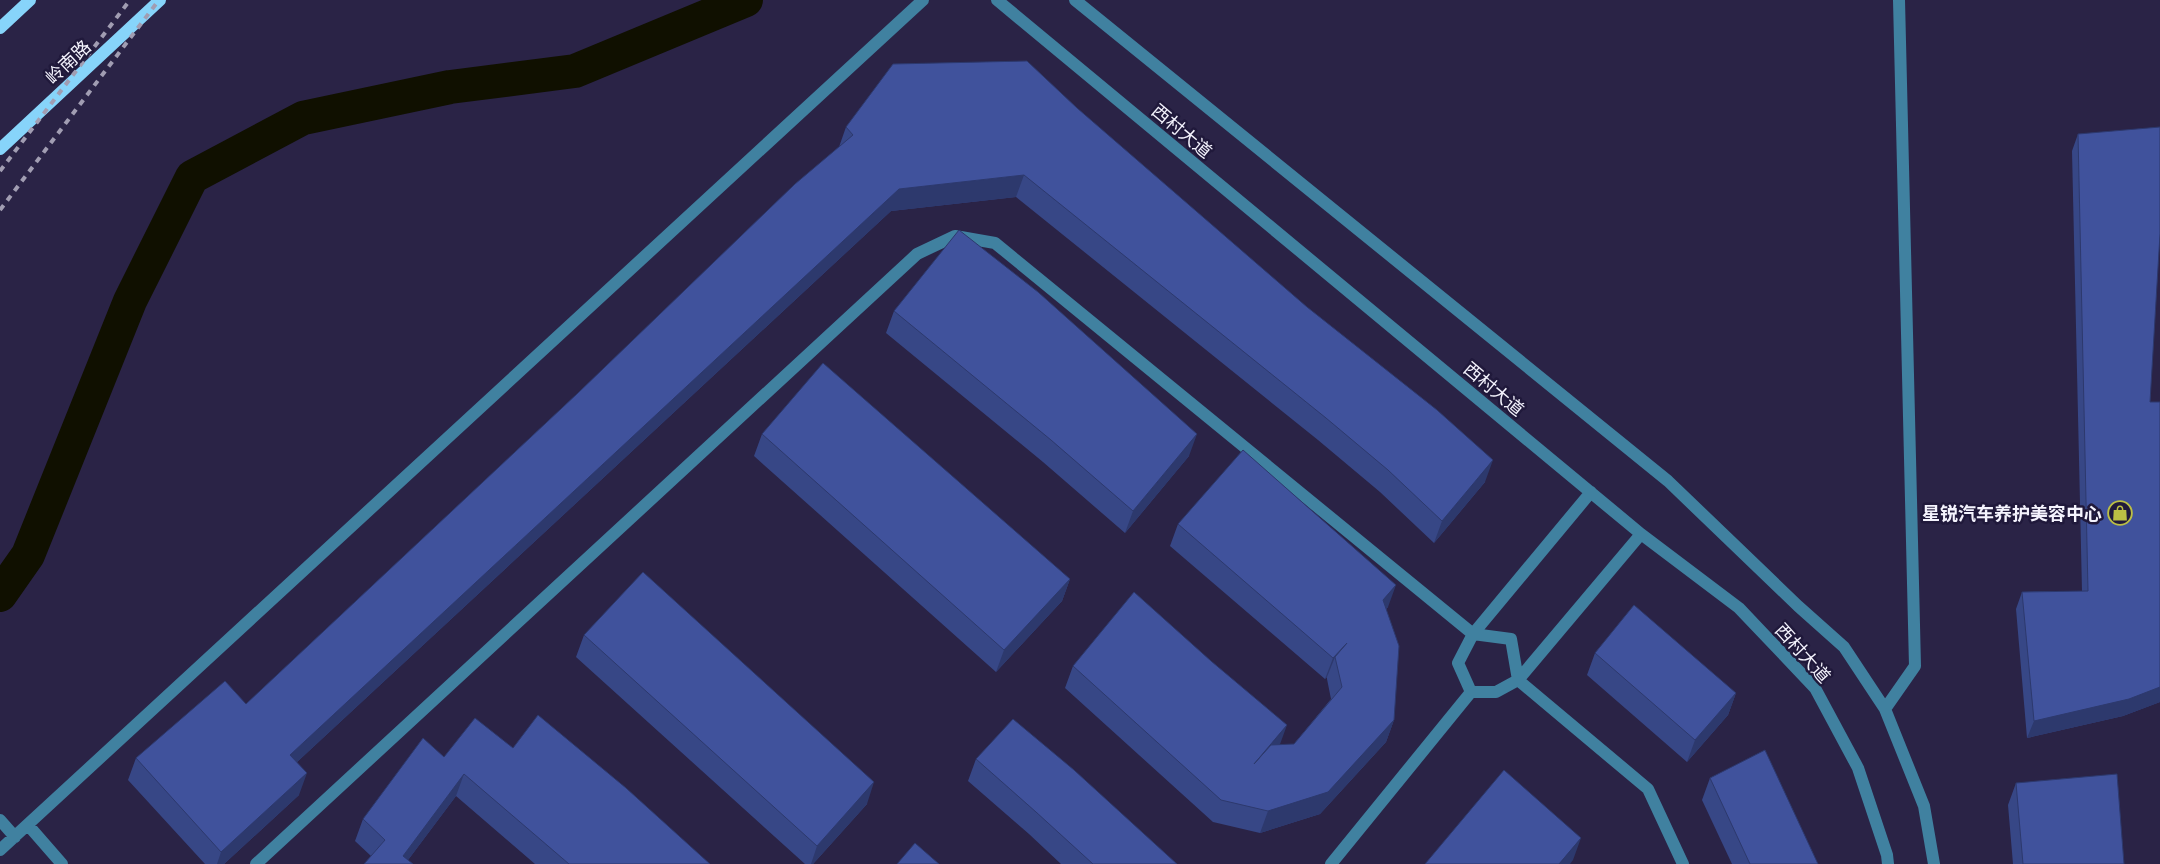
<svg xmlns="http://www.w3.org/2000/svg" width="2160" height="864" font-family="Raleway,'Noto Sans SC',sans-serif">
<rect width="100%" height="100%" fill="#2a2346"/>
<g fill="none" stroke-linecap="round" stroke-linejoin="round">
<path stroke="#101000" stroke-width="34" d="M 0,595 L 28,555 L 130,301 L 192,177 L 303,118 L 450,87 L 575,71 L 746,0"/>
<path stroke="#4081a0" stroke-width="12" d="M 997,0 L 1641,534 L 1739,608 L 1815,688 L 1858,768 L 1887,855 L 1888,864
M 1075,0 L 1668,481 L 1798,606 L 1844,647 L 1885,709 L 1924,806 L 1934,864
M 1471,692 L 1458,663 L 1473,634 L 1591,492
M 1885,709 L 1915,666 L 1899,0
M 0,820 L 15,837
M 28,825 L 62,864
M 0,850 L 923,0
M 256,864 L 917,254 L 955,236 L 995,243 L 1473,634 L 1511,639 L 1518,680 L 1648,789 L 1683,864
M 1331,864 L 1471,692 L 1496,692 L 1518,680 L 1641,534"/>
<path stroke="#87d4fa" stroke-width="12" d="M 0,28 L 30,0
M 0,149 L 160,0"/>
<path stroke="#a19db2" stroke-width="4" stroke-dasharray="6 6" stroke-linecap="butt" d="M 0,171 L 130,0
M 0,210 L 159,0"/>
</g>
<path fill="#374786" d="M 1077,108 L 1485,482 L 1434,543 L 1380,492 L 1318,440 L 1016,197 L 891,211 L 297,762 L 299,795 L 224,864 L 205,864 L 128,780 L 136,758 L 246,704 L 578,393 L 839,147 L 846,127 Z
M 2078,134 L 2150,402 L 2160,402 L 2160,702 L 2123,716 L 2027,738 L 2016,609 L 2022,592 L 2082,591 L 2072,151 Z
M 894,311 L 1189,456 L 1125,533 L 1043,462 L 886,333 Z
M 762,434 L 1070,579 L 1062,601 L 996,672 L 754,456 Z
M 1178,524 L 1388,607 L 1386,609 L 1394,720 L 1386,742 L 1320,814 L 1260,833 L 1213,822 L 1065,688 L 1073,666 L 1280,745 L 1294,744 L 1331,699 L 1327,679 L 1327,677 L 1325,679 L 1170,546 Z
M 584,635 L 867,804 L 813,864 L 805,864 L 576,657 Z
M 1595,653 L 1736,693 L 1728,715 L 1687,762 L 1587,675 Z
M 513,748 L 710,864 L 535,864 L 456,796 L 408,860 L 371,856 L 355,841 L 363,819 L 444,757 Z
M 976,759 L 1177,864 L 1061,864 L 1029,834 L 968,781 Z
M 1710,778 L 1818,864 L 1732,864 L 1702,800 Z
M 2016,783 L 2124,864 L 2013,864 L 2008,805 Z"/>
<path fill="#2d396d" d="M 1024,175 L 1016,197 L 891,211 L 282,776 L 290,755 L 899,189 Z
M 1197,434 L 1189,456 L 1125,533 L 1133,511 Z
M 1493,460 L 1485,482 L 1434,543 L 1442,521 Z
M 1070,579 L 1062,601 L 996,672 L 1004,650 Z
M 1396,585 L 1388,607 L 1375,622 L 1383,600 Z
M 1347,643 L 1335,657 L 1327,677 L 1325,679 L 1333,658 Z
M 2160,687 L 2160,702 L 2123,716 L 2027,738 L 2034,721 Z
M 1736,693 L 1728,715 L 1687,762 L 1695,740 Z
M 1394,720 L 1386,742 L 1320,814 L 1260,833 L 1268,811 Z
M 1287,725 L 1279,747 L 1254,764 Z
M 307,773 L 299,795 L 224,864 L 217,864 L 221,852 Z
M 464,774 L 456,796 L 405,864 L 403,856 Z
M 874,782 L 867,804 L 813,864 L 811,864 L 817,846 Z
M 1581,838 L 1573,860 L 1570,864 L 1559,864 Z"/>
<path fill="#40529c" stroke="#2d396d" d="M 1027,61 L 1077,108 L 1307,307 L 1437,410 L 1493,460 L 1442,521 L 1388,470 L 1326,418 L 1024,175 L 899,189 L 290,755 L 307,773 L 221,852 L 136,758 L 225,681 L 246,704 L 578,393 L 795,184 L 853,135 L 846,127 L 893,64 Z
M 2160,127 L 2160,234 L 2150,402 L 2160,402 L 2160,687 L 2129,699 L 2034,721 L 2022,592 L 2088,591 L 2078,134 Z
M 959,230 L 1038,292 L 1197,434 L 1133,511 L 1051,440 L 894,311 Z
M 823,363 L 1070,579 L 1004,650 L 762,434 Z
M 1243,450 L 1396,585 L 1383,600 L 1399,646 L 1394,720 L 1328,792 L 1268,811 L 1221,800 L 1073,666 L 1134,592 L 1211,661 L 1287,725 L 1254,764 L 1271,745 L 1294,744 L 1342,687 L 1335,657 L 1347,643 L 1333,658 L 1178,524 Z
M 643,572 L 874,782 L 817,846 L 584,635 Z
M 1634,605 L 1736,693 L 1695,740 L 1595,653 Z
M 538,715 L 626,788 L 710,864 L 569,864 L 464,774 L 403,856 L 413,864 L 364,864 L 385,840 L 363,819 L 423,738 L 444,757 L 475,718 L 513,748 Z
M 1013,719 L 1074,770 L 1177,864 L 1093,864 L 1036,812 L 976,759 Z
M 1765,750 L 1818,864 L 1750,864 L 1710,778 Z
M 1504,770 L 1581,838 L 1559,864 L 1425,864 Z
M 2117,774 L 2124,864 L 2023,864 L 2016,783 Z
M 915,843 L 939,864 L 897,864 Z"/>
<defs>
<g id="shop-ring" transform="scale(1.25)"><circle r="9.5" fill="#20193b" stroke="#bcbf44" stroke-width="1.5"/><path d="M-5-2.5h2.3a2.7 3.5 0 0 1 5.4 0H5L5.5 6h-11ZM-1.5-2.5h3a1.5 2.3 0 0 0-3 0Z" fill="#bcbf44"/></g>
</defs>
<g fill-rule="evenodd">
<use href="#shop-ring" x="2120" y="513"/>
</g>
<g text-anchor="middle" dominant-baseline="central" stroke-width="5" stroke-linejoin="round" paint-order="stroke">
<g font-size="18" fill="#f4f3fd" stroke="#20193b">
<text transform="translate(68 62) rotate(-43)">岭南路</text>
<text transform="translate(1182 131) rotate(40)">西村大道</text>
<text transform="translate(1494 389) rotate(40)">西村大道</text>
<text transform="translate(1803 653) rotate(48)">西村大道</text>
</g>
<g font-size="18" font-weight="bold" fill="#f4f3fd" stroke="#20193b" text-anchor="end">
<text x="2102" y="513">星锐汽车养护美容中心</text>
</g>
</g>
</svg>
